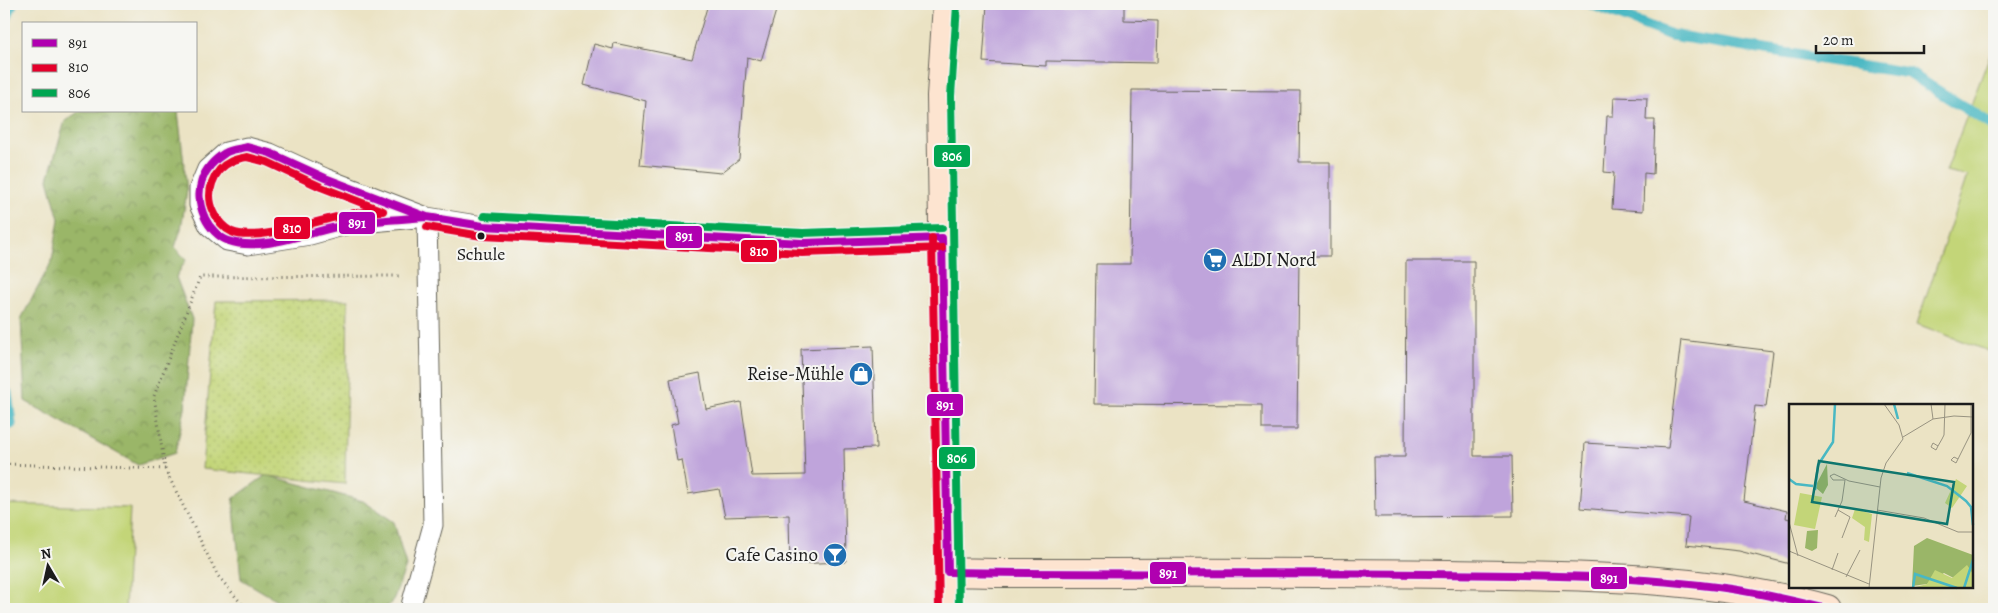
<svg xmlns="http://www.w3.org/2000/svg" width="1998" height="613" font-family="Alegreya,serif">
<defs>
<pattern id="forest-crowns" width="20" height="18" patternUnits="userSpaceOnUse" patternTransform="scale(1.25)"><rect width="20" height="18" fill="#9ab668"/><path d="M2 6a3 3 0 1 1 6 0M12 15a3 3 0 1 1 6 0" fill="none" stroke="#7d9355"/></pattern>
<pattern id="park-dots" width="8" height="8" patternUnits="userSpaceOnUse" patternTransform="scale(1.25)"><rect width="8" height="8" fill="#c3d578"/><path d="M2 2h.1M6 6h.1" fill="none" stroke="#a7b667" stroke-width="1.8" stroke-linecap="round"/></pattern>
</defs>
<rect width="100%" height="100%" fill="#f6f6f2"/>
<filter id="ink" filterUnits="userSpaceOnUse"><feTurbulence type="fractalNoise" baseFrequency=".02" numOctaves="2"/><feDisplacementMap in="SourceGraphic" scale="10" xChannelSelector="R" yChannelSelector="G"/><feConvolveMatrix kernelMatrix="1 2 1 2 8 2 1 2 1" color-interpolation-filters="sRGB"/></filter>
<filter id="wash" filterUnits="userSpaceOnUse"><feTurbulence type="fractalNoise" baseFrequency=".0096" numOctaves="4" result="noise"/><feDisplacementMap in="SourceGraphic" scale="20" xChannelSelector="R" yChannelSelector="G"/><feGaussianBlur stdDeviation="1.12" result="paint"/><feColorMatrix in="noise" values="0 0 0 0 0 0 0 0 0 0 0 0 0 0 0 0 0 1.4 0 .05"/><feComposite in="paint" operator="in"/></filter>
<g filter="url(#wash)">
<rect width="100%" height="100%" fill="#ebe3c4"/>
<path fill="url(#forest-crowns)" stroke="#5b6942" d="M 80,111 L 178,111 L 187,191 L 181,229 L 175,247 L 186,260 L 176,277 L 192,319 L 185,409 L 175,453 L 138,465 L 25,401 L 21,319 L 52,261 L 59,219 L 48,179 L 65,121 Z
M 266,475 L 363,501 L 394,522 L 406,566 L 392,603 L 383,609 L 298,609 L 280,602 L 241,579 L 233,499 Z"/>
<path fill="url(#park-dots)" stroke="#70784a" d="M 348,300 L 345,484 L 202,469 L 216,301 Z"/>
<path fill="#c3d578" stroke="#70784a" d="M 1994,44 L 1994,353 L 1917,324 L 1967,176 L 1946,171 Z
M 4,504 L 130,508 L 125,609 L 4,609 Z"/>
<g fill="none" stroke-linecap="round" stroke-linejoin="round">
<path stroke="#49b8c3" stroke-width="11" d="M 1591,4 L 1671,35 L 1909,73 L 1994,126
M 4,24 L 12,4
M 4,389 L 7,393 L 11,424"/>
</g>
<g id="blocks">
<path fill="#bfa4db" d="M 708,4 L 778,4 L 761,61 L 747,57 L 739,159 L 721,173 L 640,165 L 646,101 L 584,85 L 594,44 L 613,49 L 614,43 L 692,59 Z
M 987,4 L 1124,4 L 1124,20 L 1158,21 L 1157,63 L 1046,61 L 1046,66 L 983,62 Z
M 1132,90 L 1300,91 L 1299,162 L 1330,162 L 1330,256 L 1299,256 L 1297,429 L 1262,429 L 1262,405 L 1094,404 L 1096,264 L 1130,264 Z
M 1614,97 L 1647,98 L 1646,120 L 1655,120 L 1653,174 L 1644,173 L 1643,211 L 1612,209 L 1614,173 L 1604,172 L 1607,116 L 1613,116 Z
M 1406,261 L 1474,261 L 1474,456 L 1512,456 L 1513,516 L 1375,517 L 1374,457 L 1405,457 Z
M 1681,340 L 1773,351 L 1766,407 L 1755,406 L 1744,501 L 1787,511 L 1786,518 L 1790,519 L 1790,564 L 1739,551 L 1686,545 L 1689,517 L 1580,508 L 1585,443 L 1668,448 Z
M 873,346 L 876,448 L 844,449 L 846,562 L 790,564 L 789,515 L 725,517 L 719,489 L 688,494 L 682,460 L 677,461 L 671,425 L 678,423 L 670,379 L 700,373 L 706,409 L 741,402 L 752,476 L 805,475 L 801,349 Z"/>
</g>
</g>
<g filter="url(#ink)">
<use href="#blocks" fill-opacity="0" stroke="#646257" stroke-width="1"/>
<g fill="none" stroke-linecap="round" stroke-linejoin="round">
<g stroke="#646257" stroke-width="21">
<path id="service" d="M 427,217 L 350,224 L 310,235 L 248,245 L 227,241 L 209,226 L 199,205 L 199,188 L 207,169 L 226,152 L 247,147 L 270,153 L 325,178 L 427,217 L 483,226 L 803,243 L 942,238
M 410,609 L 433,525 L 427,217"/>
</g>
<g stroke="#646257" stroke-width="30">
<path id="secondary" d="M 947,4 L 941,96 L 949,609
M 948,572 L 996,573 C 1146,573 1297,572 1448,574 C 1575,576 1704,575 1827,609"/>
</g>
<path stroke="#646257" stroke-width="3" stroke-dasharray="1 4" stroke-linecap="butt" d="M 4,464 L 165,469 L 154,396 L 200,277 L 400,276
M 165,469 L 218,576 L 246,609"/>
<use href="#service" stroke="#fff" stroke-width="19"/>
<use href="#secondary" stroke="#fde4d0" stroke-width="28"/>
<g stroke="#f6f6f2" stroke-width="11">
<path id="bus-1" d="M 247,147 L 270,153 L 325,178 L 427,217 C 402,219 376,220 351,224 C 317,229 262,253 229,241 C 219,238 209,227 205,218 C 193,192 201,168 225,153 C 231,149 240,149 247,147 Z
M 427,217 L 483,226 L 803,243 L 942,238
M 942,238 L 948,572
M 948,572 C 1109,575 1270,572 1431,574 C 1531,575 1632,575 1732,589 C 1764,594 1795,601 1827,609"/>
</g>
<g stroke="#f6f6f2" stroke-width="11">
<path id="bus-2" d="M 247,157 L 267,162 L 321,187 L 383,211 C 372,212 360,212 349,214 C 322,219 256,243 232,232 C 224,228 217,220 214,212 C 205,194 212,170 232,161 C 236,159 242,158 247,157 Z
M 427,227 L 482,236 L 802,253 L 942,248
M 932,238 L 939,609"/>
</g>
<g stroke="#f6f6f2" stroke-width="11">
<path id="bus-3" d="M 957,5 L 951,96 L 959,609
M 484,216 L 803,233 L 942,228"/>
</g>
<use href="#bus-1" stroke="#b000b0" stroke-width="8"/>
<use href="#bus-2" stroke="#e4002b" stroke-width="8"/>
<use href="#bus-3" stroke="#00a651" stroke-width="8"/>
</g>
</g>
<defs>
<g id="supermarket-disc" transform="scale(1.25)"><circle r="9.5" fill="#1f6fb2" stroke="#f6f6f2"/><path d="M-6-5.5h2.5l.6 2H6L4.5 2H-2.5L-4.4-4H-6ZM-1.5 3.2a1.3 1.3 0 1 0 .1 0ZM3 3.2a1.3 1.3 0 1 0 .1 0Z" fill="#fff"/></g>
<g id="shop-disc" transform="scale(1.25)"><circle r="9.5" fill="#1f6fb2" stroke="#f6f6f2"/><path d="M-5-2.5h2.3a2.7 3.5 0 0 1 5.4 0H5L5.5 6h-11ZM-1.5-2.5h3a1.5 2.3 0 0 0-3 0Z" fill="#fff"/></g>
<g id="bar-disc" transform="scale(1.25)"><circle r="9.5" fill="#1f6fb2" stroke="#f6f6f2"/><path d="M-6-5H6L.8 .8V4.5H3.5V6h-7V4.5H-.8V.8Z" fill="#fff"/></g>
</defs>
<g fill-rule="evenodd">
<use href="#supermarket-disc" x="1215" y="260"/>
<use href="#shop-disc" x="861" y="374"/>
<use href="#bar-disc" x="835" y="555"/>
</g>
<circle fill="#1c1c1c" stroke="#f6f6f2" stroke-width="2" cx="481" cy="236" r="4.5"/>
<g text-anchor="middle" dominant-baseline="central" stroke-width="4" stroke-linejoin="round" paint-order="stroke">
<g font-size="18" fill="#1c1c1c" stroke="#f6f6f2">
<text x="481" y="254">Schule</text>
</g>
<g font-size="19" fill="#1c1c1c" stroke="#f6f6f2" text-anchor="end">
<text x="1232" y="260" text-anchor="start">ALDI Nord</text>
<text x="844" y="374">Reise-Mühle</text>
<text x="818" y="555">Cafe Casino</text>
</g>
</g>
<g transform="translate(1789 404)">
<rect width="184" height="184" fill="#ebe3c4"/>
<path d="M 38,60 L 39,81 L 34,90 L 27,84 L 28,79 ZM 29,126 L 28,144 L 23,147 L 16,144 L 18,127 ZM 138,134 L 184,151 L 184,184 L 155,169 L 138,180 L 123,182 L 125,142 Z" fill="#9ab668"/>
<path d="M 178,161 L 184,170 L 184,184 L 123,184 L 138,180 L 146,166 L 163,174 Z" fill="#c3d578"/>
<path d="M 66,105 L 83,110 L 80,138 L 75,136 L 76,123 L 63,114 Z" fill="#c3d578"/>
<path d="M 167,75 L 178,82 L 163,104 L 156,99 ZM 11,89 L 33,93 L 26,125 L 5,121 Z" fill="#c3d578"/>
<path fill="none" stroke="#49b8c3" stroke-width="2.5" d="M 105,0 L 109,15M 118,69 L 158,82 L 177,97 L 182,103 L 184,121M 0,75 L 7,80 L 24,82M 26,86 L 29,61 L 44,38 L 46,0M 124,184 L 126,170 L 168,184M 175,184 L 184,156"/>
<path fill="none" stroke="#989381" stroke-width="1" d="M 142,0 L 144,15M 114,33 L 144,15 L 165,12 L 184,13M 149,42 L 144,39 L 142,43 L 147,46 L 149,42 L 153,35 L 155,31 L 156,0M 165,53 L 169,55 L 167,59 L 162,56 ZM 169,55 L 182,29 L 182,0M 56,76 L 44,76 L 41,72 L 45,70 L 60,77 L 91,83M 49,106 L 61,113 L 53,134M 88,106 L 135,114 L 169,128 L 184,128M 46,113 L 53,97 L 56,76M 0,118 L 9,152M 0,147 L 80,180M 43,166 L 49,149M 57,173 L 71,146M 80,184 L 92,74 L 97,59 L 114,35 L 110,21 L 95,0"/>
<path fill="#0f766e" fill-opacity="0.15" stroke="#0f766e" stroke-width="2.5" d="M 30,57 L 165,78 L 158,120 L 23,98 Z"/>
<rect width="184" height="184" fill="none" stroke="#1c1c1c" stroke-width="2.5"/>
</g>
<g stroke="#f6f6f2" stroke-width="2">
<rect x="933" y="144" width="38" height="24" rx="5" fill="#00a651"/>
<rect x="338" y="211" width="38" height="24" rx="5" fill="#b000b0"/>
<rect x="273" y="216" width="38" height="24" rx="5" fill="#e4002b"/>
<rect x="665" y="225" width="38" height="24" rx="5" fill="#b000b0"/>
<rect x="740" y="239" width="38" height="24" rx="5" fill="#e4002b"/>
<rect x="926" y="393" width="38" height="24" rx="5" fill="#b000b0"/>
<rect x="938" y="446" width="38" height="24" rx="5" fill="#00a651"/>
<rect x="1149" y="561" width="38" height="24" rx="5" fill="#b000b0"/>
<rect x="1590" y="566" width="38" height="24" rx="5" fill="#b000b0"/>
</g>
<g font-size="14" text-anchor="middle" font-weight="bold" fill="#fff">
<text x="952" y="161">806</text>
<text x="357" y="228">891</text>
<text x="292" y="233">810</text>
<text x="684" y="241">891</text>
<text x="759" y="256">810</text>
<text x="945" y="410">891</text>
<text x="957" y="463">806</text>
<text x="1168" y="578">891</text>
<text x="1609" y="583">891</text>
</g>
<rect width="1998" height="613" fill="none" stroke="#f6f6f2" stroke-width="20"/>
<rect x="22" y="22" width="175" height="90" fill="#f6f6f2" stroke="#9f9f9c"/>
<rect x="32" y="39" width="25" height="8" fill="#b000b0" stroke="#9f9f9c"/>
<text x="68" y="48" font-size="15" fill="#1c1c1c">891</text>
<rect x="32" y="64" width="25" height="8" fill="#e4002b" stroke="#9f9f9c"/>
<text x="68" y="72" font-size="15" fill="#1c1c1c">810</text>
<rect x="32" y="89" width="25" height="8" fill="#00a651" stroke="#9f9f9c"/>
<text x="68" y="98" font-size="15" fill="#1c1c1c">806</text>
<g transform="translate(48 566) rotate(351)" stroke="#f6f6f2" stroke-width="4" paint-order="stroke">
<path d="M0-4L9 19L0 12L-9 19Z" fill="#1c1c1c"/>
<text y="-8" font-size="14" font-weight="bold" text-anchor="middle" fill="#1c1c1c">N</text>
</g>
<path d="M1816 45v8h108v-8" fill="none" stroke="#1c1c1c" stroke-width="2.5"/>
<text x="1823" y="45" font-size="15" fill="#1c1c1c" stroke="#f6f6f2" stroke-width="4" paint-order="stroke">20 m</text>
</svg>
